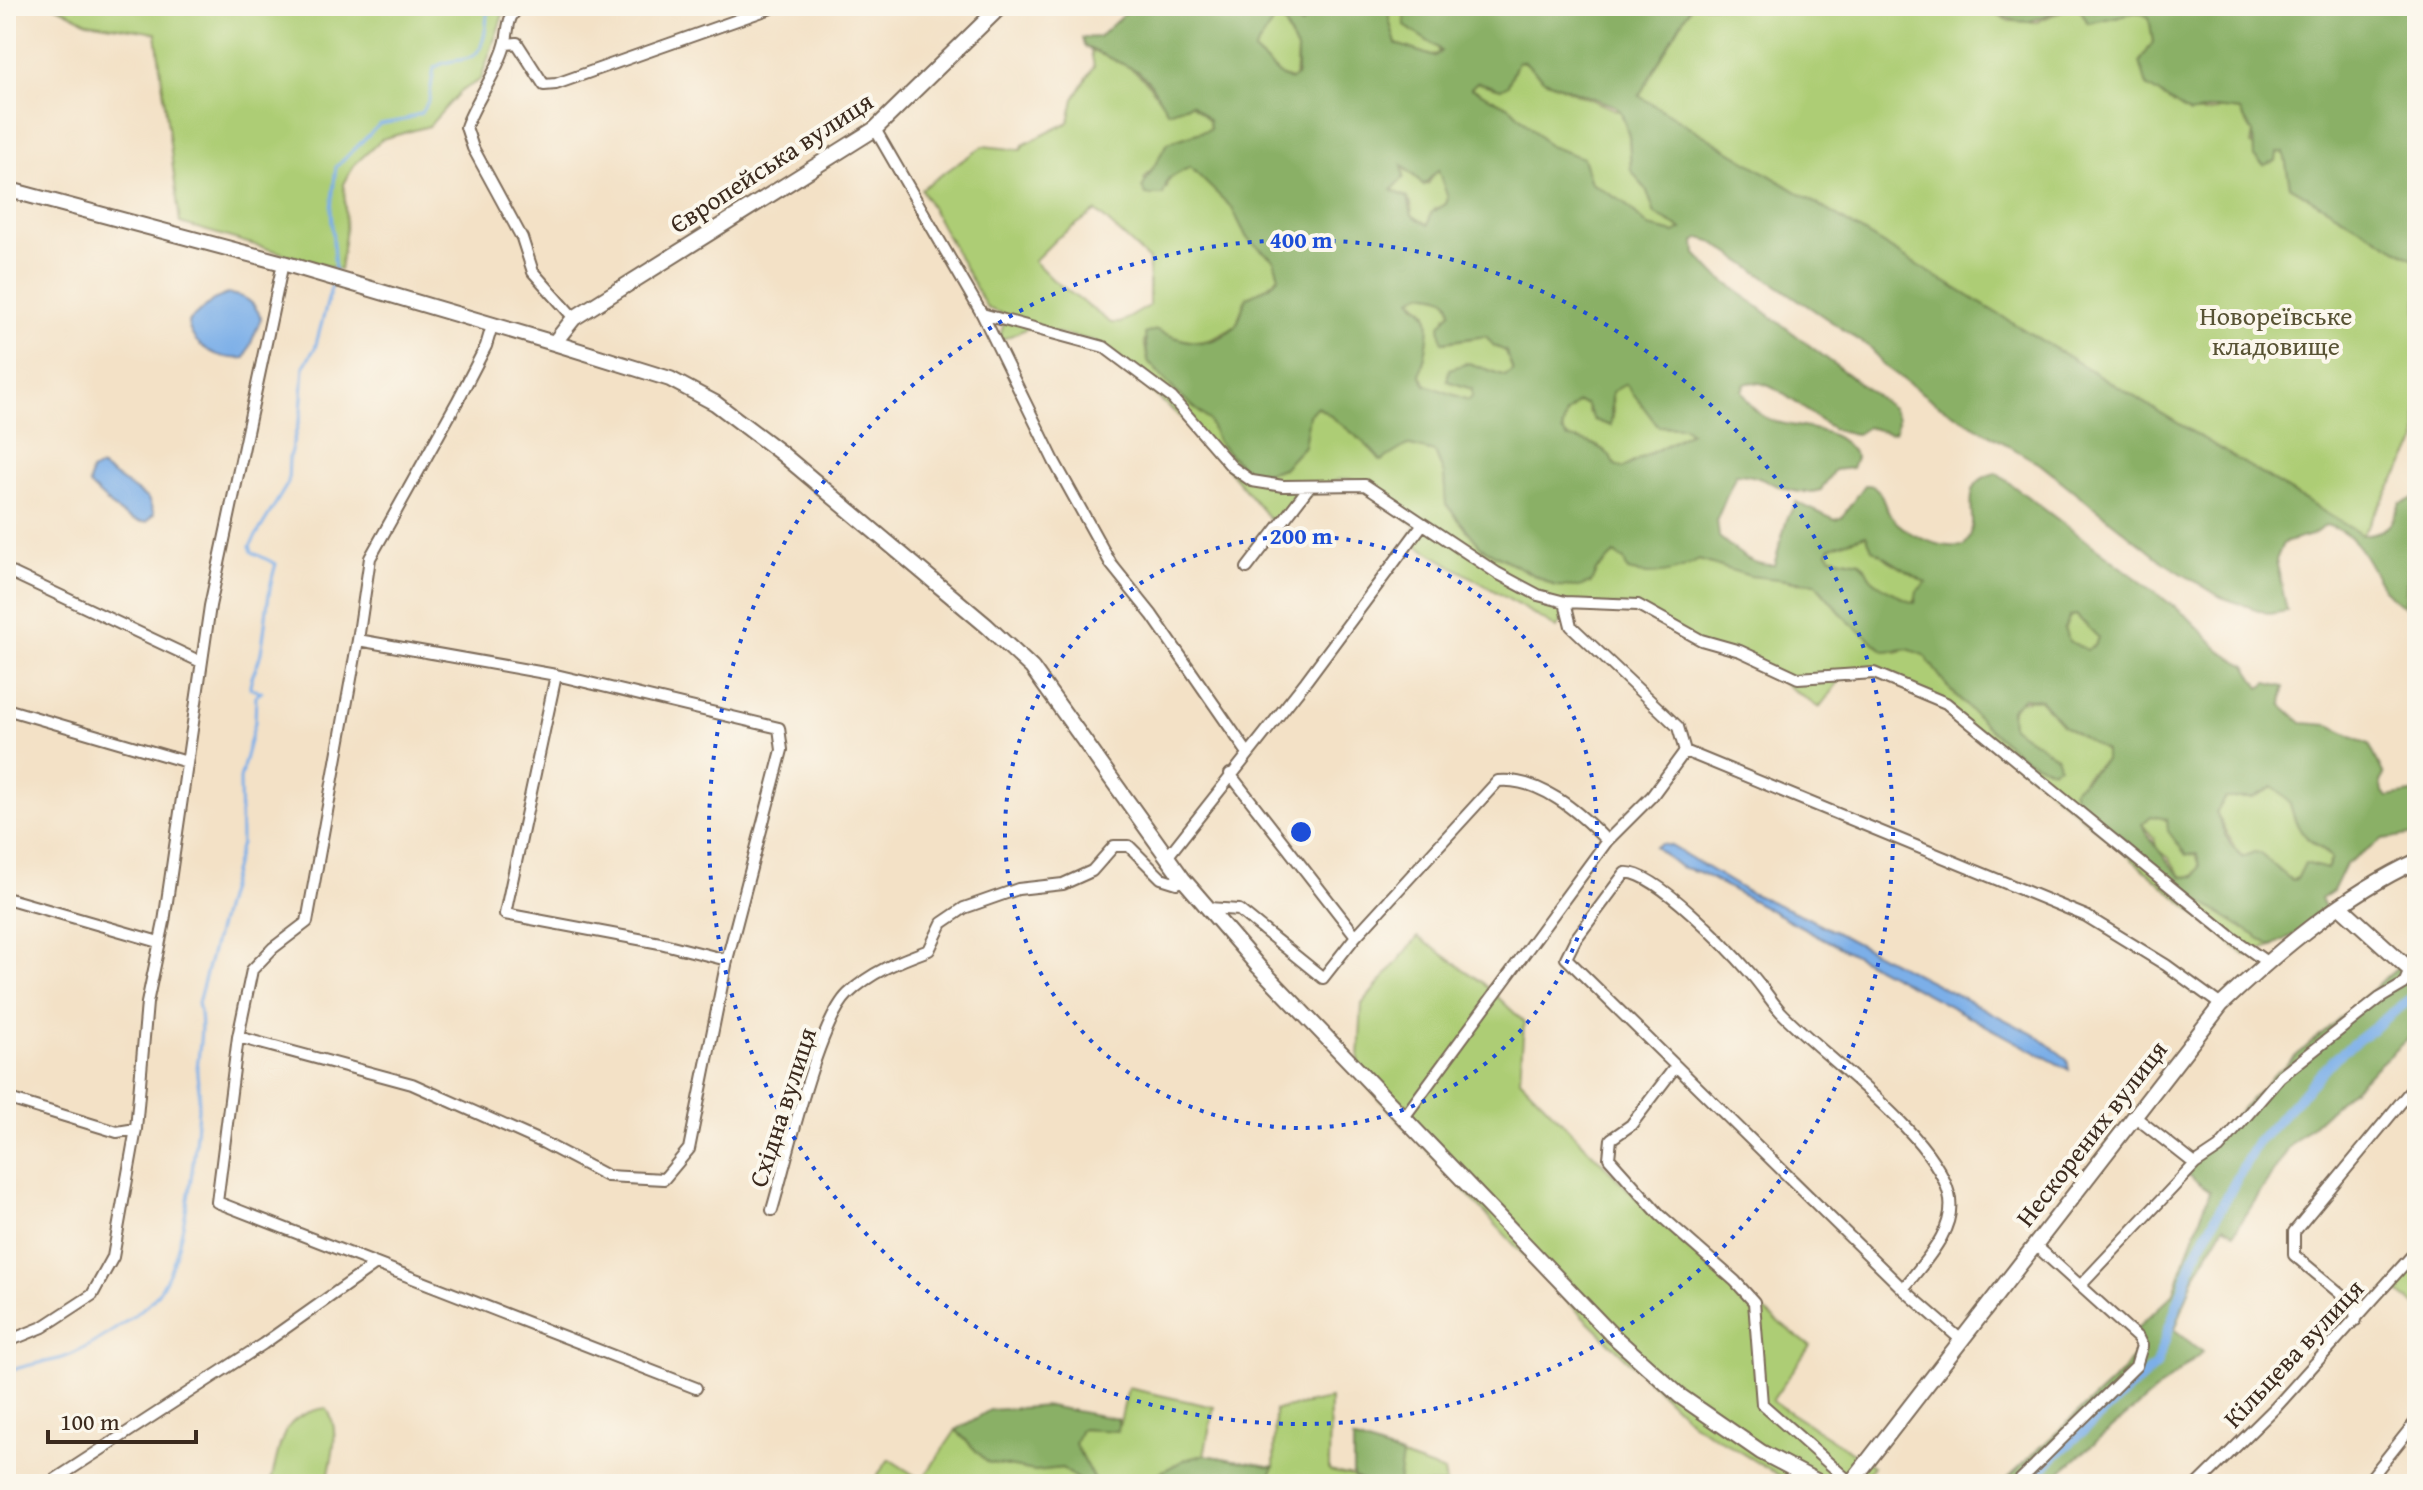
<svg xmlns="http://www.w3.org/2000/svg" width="2423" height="1490" font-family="'Gentium Book Plus',serif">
<rect width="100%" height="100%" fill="#fbf7ec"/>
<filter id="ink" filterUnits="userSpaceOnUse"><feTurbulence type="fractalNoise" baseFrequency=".0125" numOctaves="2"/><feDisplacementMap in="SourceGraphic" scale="16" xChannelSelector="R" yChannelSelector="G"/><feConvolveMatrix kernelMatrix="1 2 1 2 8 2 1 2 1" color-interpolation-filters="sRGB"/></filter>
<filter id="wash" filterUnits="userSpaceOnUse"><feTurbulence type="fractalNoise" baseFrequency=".006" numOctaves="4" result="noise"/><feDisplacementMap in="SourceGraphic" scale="32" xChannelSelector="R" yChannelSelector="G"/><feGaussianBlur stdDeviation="1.8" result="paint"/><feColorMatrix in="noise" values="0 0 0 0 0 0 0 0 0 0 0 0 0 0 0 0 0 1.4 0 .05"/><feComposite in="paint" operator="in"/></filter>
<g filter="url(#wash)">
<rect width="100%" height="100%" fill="#f3e1c6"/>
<path fill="#adcd75" stroke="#747c4a" stroke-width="2" fill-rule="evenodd" d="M 55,6 L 506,6 L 481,79 L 460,92 L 429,126 L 382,139 L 354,165 L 344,184 L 346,228 L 340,270 L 180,223 L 156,33 L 87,22 Z
M 1251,6 L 1308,6 L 1305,23 L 1287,30 L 1297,50 L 1295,80 L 1282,77 L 1254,51 L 1272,23 L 1272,19 L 1256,19 Z
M 1390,6 L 1404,6 L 1405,26 L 1438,48 L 1439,55 L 1431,56 L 1396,44 L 1389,19 Z
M 1691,6 L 1984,6 L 2009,21 L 2037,22 L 2072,6 L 2082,12 L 2088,23 L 2137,12 L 2150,17 C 2153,48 2159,116 2203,113 C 2219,112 2218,105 2240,111 L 2253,133 L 2251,145 L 2277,153 L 2284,151 L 2290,186 L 2417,261 L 2417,442 L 2362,535 L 1638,96 Z
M 1091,51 C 1133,65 1145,74 1168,112 L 1191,104 L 1209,120 L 1210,129 L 1167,143 L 1161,159 L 1144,179 L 1167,188 C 1168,174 1177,171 1190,166 L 1232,208 L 1247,238 L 1274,260 L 1279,276 C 1258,299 1246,287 1237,325 C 1203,347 1193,346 1156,330 L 1144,341 L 1148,361 L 1176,392 L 1209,420 L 1218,442 L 1243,468 L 1266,473 L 1283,468 L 1304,446 L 1309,415 L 1316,406 C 1334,418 1370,445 1381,461 L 1406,445 L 1435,452 L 1444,474 L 1446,504 L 1481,547 L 1554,586 L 1590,583 L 1596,571 L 1614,554 C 1634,565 1679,572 1699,560 L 1792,582 L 1815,583 L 1847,620 L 1896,652 L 1908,649 L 1924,655 L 1948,687 L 1991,731 L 2057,757 L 2012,727 C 2007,704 2020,698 2040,700 L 2063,725 L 2106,751 L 2105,760 L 2085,776 L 2076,798 L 2184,891 L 2272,946 L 2245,955 L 2038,780 L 1922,693 L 1884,676 L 1847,671 L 1819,708 L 1756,664 L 1701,645 L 1636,607 L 1573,603 L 1557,628 L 1408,540 L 1416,526 C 1402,515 1370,485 1355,480 C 1323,471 1295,510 1278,529 L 1195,430 L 1094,341 L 1030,327 L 999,341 L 1006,315 L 987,308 L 921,189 L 983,146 L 1021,150 L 1023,145 L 1069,122 L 1074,99 L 1094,66 ZM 1096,211 L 1149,260 L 1149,306 L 1120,323 L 1111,323 L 1053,280 L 1034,261 L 1057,238 Z
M 1517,61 L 1525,62 L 1544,80 L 1621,112 L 1629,136 L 1631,170 L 1647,191 L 1655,214 L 1683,229 L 1675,233 L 1649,227 L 1623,202 L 1591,183 L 1583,158 L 1549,146 L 1511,108 L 1471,88 L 1476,82 L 1501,89 L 1515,69 Z
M 1401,165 L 1424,185 L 1429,183 L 1434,171 L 1439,170 L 1448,198 L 1446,204 L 1435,209 L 1428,225 L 1412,215 L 1411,203 L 1392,190 Z
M 1418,293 C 1433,294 1451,294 1451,312 L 1445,318 L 1446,342 L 1486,336 L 1494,346 L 1506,351 L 1513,371 L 1506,376 L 1465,363 L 1460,385 L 1472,389 L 1472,397 L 1468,400 L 1426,385 L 1420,374 C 1426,354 1431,333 1427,313 L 1412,299 Z
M 1626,383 L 1658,426 L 1684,427 L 1691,432 L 1623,468 L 1615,465 C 1608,447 1586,440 1567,438 L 1562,431 L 1566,414 L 1578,402 L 1587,404 L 1589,413 L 1613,418 L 1612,392 Z
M 1865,534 L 1888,560 L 1927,583 L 1914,603 C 1909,603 1875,583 1871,578 C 1866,573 1866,567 1860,562 L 1831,557 L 1827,552 L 1830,547 Z
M 2076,615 L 2098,637 L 2095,646 L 2087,651 L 2069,641 L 2064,629 L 2070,616 Z
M 2273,787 L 2289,798 L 2307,838 L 2332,858 L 2327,869 L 2291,880 L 2272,867 L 2238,854 L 2216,812 L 2226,798 L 2251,798 Z
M 2151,816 C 2172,815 2195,846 2200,866 L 2194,876 L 2182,877 L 2168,857 L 2157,850 L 2154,838 L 2142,824 Z
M 1418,937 L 1483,983 L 1524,1022 L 1520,1079 L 1656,1218 L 1728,1284 L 1810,1346 L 1772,1401 L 1873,1466 L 1861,1484 L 1792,1484 L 1691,1422 L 1559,1293 L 1358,1076 L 1362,1004 Z
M 2417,1258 L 2417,1307 L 2391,1286 Z
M 1128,1388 L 1214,1407 L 1204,1455 L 1274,1467 L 1275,1410 L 1330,1399 L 1329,1471 L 1353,1476 L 1353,1439 L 1444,1472 L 1446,1484 L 1096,1484 L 1075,1444 L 1081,1429 L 1118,1431 Z
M 326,1408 C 342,1429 331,1460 327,1484 L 270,1484 C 282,1444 278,1415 326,1408 Z
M 956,1430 L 987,1462 L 1035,1471 L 1062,1468 L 1084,1484 L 871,1484 L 889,1459 L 922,1480 Z"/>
<path fill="#8ab066" stroke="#626d42" stroke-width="2" fill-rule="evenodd" d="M 1143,6 L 1251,6 L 1255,19 L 1268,17 L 1272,23 L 1254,51 L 1282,77 L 1291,80 L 1297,76 L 1297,50 L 1282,18 L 1283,9 L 1287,8 L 1301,25 L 1304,23 L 1308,6 L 1390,6 L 1389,19 L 1396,44 L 1435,57 L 1441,51 L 1438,48 L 1405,26 L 1404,6 L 1691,6 L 1639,96 L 2362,535 C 2387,532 2392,527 2400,503 L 2417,498 L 2417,562 L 2408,569 L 2405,606 C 2368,591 2375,539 2326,525 L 2312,535 L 2283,543 L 2276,560 L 2287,611 L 2270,614 L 2221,597 L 2163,562 L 2040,464 L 1937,404 L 1882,364 L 1872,349 L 1711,241 L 1700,238 L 1695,242 L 1696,254 L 1715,274 L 1892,408 L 1898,418 L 1896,431 L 1890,433 L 1867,427 L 1857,434 C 1848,433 1840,432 1832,428 C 1811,418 1769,373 1745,384 L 1742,390 C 1764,446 1828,408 1856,457 L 1852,468 L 1834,470 L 1821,490 C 1786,500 1766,473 1736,474 L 1717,519 L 1719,537 C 1736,551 1750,566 1774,565 L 1787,519 L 1796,502 L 1835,520 L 1841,518 L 1865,485 C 1884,484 1881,505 1891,516 C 1906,536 1941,549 1964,546 C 1986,525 1951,483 1996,473 L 2188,617 L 2222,652 L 2246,666 L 2260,688 L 2268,683 L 2284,687 L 2282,705 L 2302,723 L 2329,725 L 2369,744 L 2384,775 L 2380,782 L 2382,791 L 2388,797 L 2417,792 L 2417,834 L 2383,839 L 2346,864 L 2333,891 L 2321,899 L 2326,908 L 2299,932 L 2272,946 L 2184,891 L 2076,798 L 2073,790 L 2105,760 L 2105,751 L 2063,725 L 2041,700 L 2024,698 L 2011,710 L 2012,727 L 2057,757 L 2059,766 L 2052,770 L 2024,758 L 1991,731 L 1948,687 L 1924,655 L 1908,649 L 1884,651 L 1847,620 L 1815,583 L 1750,576 L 1699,560 C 1679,572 1651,578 1628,571 L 1624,560 L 1614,554 L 1596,571 L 1591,583 L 1579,587 L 1555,586 L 1481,547 L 1446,504 L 1444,474 L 1435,452 L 1407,445 L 1381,461 C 1370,445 1334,418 1317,406 L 1309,415 L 1304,446 L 1283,468 L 1266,473 L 1243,468 L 1218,442 L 1209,420 L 1176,392 L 1148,361 L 1145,334 L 1156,330 C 1184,342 1211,351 1235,326 C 1241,320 1242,305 1247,297 L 1270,286 L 1279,276 L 1274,260 L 1247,238 L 1232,208 L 1190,167 L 1168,179 L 1163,195 L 1146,195 L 1142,188 L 1167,143 L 1210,129 L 1209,120 L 1191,104 L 1168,112 L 1150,83 L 1138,71 L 1084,46 L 1082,38 L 1099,37 L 1125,13 ZM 1518,61 L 1525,62 L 1544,80 L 1615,106 L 1621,112 L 1629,136 L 1631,170 L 1647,191 L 1655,214 L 1682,229 L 1675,233 L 1649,227 L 1623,202 L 1591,183 L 1583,158 L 1549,146 L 1511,108 L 1471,88 L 1477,82 L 1501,89 L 1508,85 ZM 1402,165 L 1424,185 L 1438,170 L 1448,198 L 1446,204 L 1431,213 L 1428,225 L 1412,215 L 1408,198 L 1392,190 L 1404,177 ZM 1422,293 C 1436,296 1451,294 1451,312 L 1440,325 L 1442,342 L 1486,336 L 1494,346 L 1506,351 L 1513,371 L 1505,376 L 1469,363 L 1449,369 L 1447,381 L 1472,389 L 1472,397 L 1468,400 L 1426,385 L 1420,374 C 1424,361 1434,323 1425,312 C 1420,306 1415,306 1412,299 ZM 1626,384 L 1658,426 L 1684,427 L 1691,432 L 1623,468 L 1615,465 C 1608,447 1586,440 1568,438 L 1562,431 L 1566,414 L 1578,402 L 1586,404 L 1594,420 L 1611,426 L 1612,392 ZM 1866,535 L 1872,549 L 1926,583 L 1917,591 L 1915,603 C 1909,603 1875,583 1871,578 C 1866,572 1867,567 1860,562 L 1831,557 L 1827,552 L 1830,547 ZM 2076,615 L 2098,637 L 2095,646 L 2087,650 L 2069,641 L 2064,629 L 2070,616 ZM 2273,787 C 2299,804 2286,810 2301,831 C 2309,842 2323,847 2332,858 L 2327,869 L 2305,863 L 2297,879 L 2291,880 L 2259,853 L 2254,852 L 2243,857 L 2230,844 L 2216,812 L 2226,798 L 2251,798 ZM 2151,816 L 2167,819 L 2168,831 L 2186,855 L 2197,854 L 2200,866 L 2195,876 L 2182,877 C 2171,867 2147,837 2142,824 Z
M 1984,6 L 2068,6 C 2028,23 2024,30 1984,6 Z
M 2072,6 L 2417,6 L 2417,261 L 2290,186 L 2284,152 L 2277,153 L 2276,161 L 2264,165 L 2254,157 L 2253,133 L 2240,111 L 2215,108 L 2190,114 L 2147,86 L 2140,62 L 2153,42 L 2149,17 L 2137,12 L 2088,23 L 2082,12 Z
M 2417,951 L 2417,1030 L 2291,1145 L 2234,1233 L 2224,1226 L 2193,1279 L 2175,1330 L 2202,1352 L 2046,1484 L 2001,1484 L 2121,1373 L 2138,1349 L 2135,1330 L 2173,1294 L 2210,1191 L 2182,1171 L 2274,1075 Z
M 1048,1406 L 1118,1419 L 1118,1431 L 1081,1429 L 1075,1444 L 1096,1484 L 1084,1484 L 1062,1468 L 1035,1471 L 987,1462 L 956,1430 L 990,1410 Z
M 1353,1439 L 1402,1456 L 1398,1484 L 1371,1484 L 1353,1477 Z
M 1204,1455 L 1274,1467 L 1265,1484 L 1138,1484 L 1186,1459 Z"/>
<path fill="#7bafe8" stroke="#5b6c83" stroke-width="2" d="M 228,294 C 245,296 254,301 261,318 L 245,358 C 220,361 191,347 188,322 L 213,300 Z
M 101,467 L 148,499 L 154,514 L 147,522 C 125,524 105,499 89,485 L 91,471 Z
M 1661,844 L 1671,846 L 1746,891 L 1804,916 L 2037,1036 L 2067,1059 L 2069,1070 L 1699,872 L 1680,867 L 1655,847 Z"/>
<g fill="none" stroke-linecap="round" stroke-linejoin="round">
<path stroke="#7bafe8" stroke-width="3" d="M 335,274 L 331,208 L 336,167 L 380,124 L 404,120 L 421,113 L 429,100 L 434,68 C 447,59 457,62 469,58 C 487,51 486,21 488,6
M 6,1373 C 24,1364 39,1364 59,1359 C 83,1353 134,1318 152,1300 C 187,1265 196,1142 199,1094 C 200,1086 196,1078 197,1069 C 199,1047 204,1026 198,1003 L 241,843 L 240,779 L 255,722 L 256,695 L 262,692 L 250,688 C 250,675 259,665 261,652 C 267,621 266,594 276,564 L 252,552 L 250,546 L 288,483 L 289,458 L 301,413 L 304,366 L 315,348 L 333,281"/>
<path stroke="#7bafe8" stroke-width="10" d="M 2024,1484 L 2156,1365 L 2194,1257 L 2256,1144 L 2336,1057 L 2417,994"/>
</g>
</g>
<g filter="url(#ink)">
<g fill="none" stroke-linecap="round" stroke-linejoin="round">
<g stroke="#7b6a59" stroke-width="14">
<path id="street" d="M 523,6 C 505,15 510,28 505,45 C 497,74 476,99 466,127 L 473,148 L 522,238 L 533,272 L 574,318
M 506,44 L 517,43 L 544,85 L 556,84 L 777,6
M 875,129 L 982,314 L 1104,347 L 1172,398 L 1232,467 L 1252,481 L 1283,486 L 1365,485 L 1497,573 L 1538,595 L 1565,602 L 1638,605 L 1701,640 L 1740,651 L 1798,678 L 1874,673 L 1946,703 L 2233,938 L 2268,963
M 982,314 L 1054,461 L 1111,564 L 1152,615 L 1247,752
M 492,326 L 486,346 L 457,402 L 370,558 L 358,640 L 307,922 L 273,948 L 252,970 L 238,1037 L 217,1202 L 696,1388
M 1247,568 L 1309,487
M 6,570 L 201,662
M 1565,602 L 1571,626 L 1678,727 L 1685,751 L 2086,916 L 2166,965 L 2221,1005
M 358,640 L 556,675 L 779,728 L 782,750 L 727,960 L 660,943 L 505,914 L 556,675
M 6,709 L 187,762
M 1230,774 L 1356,936
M 1168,856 L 1306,681 L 1422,525
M 6,898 L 159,942
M 1209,908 L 1239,910 L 1323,978 L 1356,936 L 1498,781 C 1540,777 1580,813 1607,841
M 238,1037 L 412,1084 L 544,1143 L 607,1176 L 664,1179 L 689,1149 L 727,960
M 1676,1066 L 1631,1125 L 1611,1139 L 1609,1158 L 1660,1215 L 1735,1281 L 1754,1302 L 1762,1404 L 1851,1483
M 6,1098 L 117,1132 L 136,1129
M 1405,1116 L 1607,841 L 1652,796 L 1685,751
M 2134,1116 L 2195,1164
M 772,1210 C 786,1163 817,1024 848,994 C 871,972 899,961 929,950 L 942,923 L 964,908 L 1018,889 L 1063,884 L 1092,871 L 1114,846 L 1129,846 L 1161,878 L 1177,883 L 1183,879
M 2081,1285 L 2195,1164 L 2219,1148 L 2280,1077 L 2380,998 L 2404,984 L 2410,970
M 1903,1289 C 1923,1263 1958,1229 1949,1194 C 1934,1134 1825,1058 1781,1012 C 1770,1000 1762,986 1751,974 C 1731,951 1654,869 1625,873 L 1575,940 L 1566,958 L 1903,1289 L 1960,1339
M 2356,1320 L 2354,1305 L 2294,1255 L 2294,1232 L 2417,1083
M 6,1342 L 43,1327 L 92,1295 L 113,1257 L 136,1129 L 147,1003 L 164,922 L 210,606 L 283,263
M 48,1484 L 263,1344 L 376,1264
M 2016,1484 L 2136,1366 L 2142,1346 L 2138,1338 L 2034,1244
M 2198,1484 L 2276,1407 L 2417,1250
M 2366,1484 L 2417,1420"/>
</g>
<g stroke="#7b6a59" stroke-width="18">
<path id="secondary" d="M 6,189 L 283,263 L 554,343 L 670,379 L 715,403 L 781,453 L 987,626 L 1032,668 L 1183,879 L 1258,966 L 1610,1333 L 1680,1396 L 1761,1452 L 1822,1484
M 554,343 L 574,318 L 875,129 L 1001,6
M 2341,907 L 2417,976
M 1850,1484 L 2221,1005 C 2278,951 2345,894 2417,861"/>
</g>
<use href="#street" stroke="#fff" stroke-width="10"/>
<use href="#secondary" stroke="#fff" stroke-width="14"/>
</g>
</g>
<g fill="none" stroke="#1d4ed8" stroke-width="4" stroke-dasharray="4 8">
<circle cx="1301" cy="832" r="296"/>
<circle cx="1301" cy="832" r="592"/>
</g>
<g text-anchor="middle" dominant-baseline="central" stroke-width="8" stroke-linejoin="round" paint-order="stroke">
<g font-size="26" fill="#3b2a1e" stroke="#fbf7ec">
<text transform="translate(771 162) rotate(-33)">Європейська вулиця</text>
<text transform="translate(782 1107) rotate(-72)">Східна вулиця</text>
<text transform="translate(2091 1133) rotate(-52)">Нескорених вулиця</text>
<text transform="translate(2293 1353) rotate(-47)">Кільцева вулиця</text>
</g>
<g font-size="26" fill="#585334" stroke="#fbf7ec">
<text x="2276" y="315">Новореївське<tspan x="2276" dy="30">кладовище</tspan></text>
</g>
</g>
<circle cx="1301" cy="832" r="12" fill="#1d4ed8" stroke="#fbf7ec" stroke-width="4"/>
<g font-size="24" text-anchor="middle" font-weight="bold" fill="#1d4ed8" stroke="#fbf7ec" stroke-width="8" stroke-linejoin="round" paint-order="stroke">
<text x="1301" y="248">400 m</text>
<text x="1301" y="544">200 m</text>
</g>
<rect width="2423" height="1490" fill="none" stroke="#fbf7ec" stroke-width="32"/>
<path d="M48 1430v12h148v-12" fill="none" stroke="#3b2a1e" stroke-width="4"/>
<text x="60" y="1430" font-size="24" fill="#3b2a1e" stroke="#fbf7ec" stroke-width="6" paint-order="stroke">100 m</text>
</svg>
